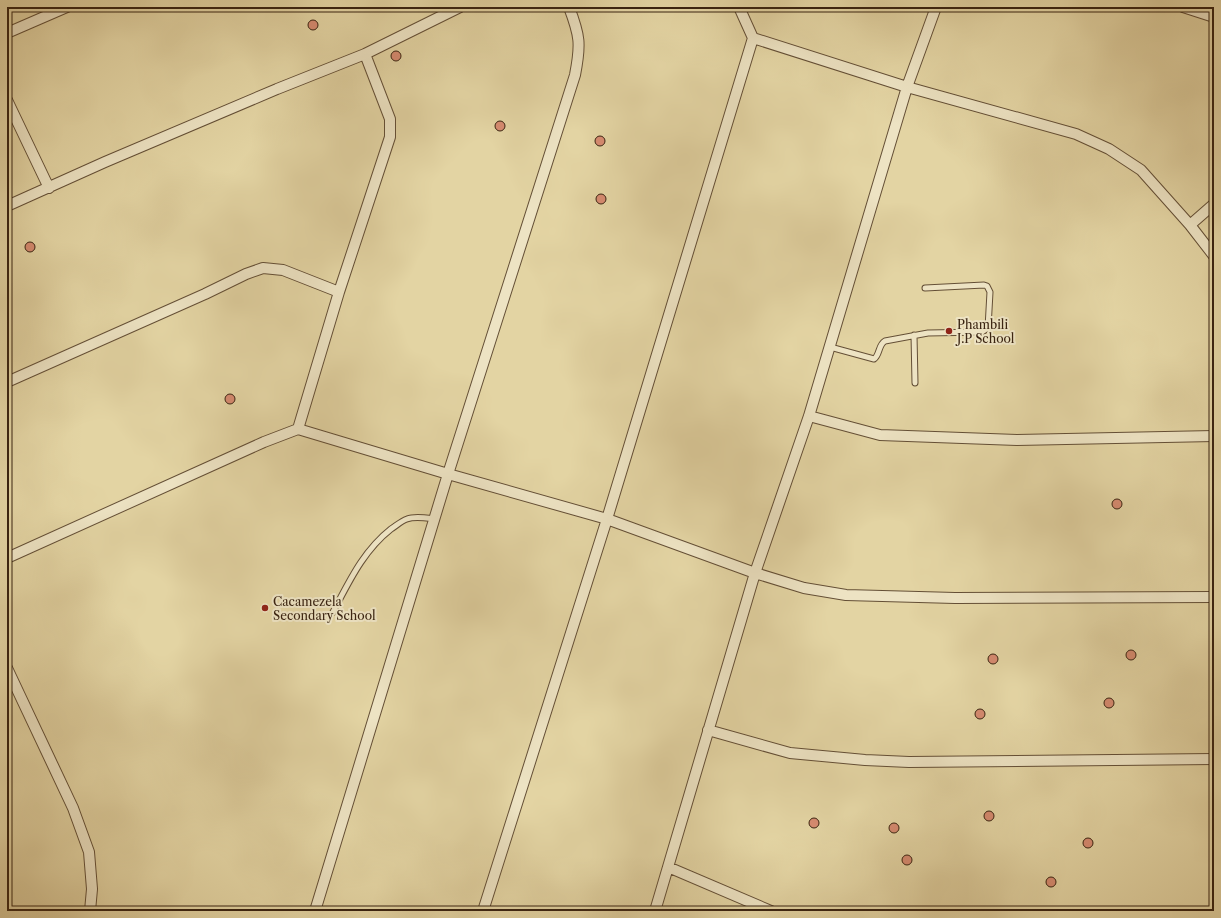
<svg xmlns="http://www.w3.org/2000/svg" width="1221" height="918" font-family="'Libre Caslon Text',serif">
<rect width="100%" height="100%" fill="#e3d4a3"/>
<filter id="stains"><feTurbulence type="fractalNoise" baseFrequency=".005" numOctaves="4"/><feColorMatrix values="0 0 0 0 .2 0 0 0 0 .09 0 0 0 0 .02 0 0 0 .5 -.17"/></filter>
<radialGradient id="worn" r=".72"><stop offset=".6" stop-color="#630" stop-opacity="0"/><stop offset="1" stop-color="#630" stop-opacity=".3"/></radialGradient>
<path fill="#d78b71" stroke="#392311" d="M308 25a5 5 0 1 1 10 0a5 5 0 1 1-10 0Z
M391 56a5 5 0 1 1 10 0a5 5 0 1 1-10 0Z
M495 126a5 5 0 1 1 10 0a5 5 0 1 1-10 0Z
M595 141a5 5 0 1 1 10 0a5 5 0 1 1-10 0Z
M596 199a5 5 0 1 1 10 0a5 5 0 1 1-10 0Z
M25 247a5 5 0 1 1 10 0a5 5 0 1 1-10 0Z
M225 399a5 5 0 1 1 10 0a5 5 0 1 1-10 0Z
M1112 504a5 5 0 1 1 10 0a5 5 0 1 1-10 0Z
M1126 655a5 5 0 1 1 10 0a5 5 0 1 1-10 0Z
M988 659a5 5 0 1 1 10 0a5 5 0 1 1-10 0Z
M1104 703a5 5 0 1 1 10 0a5 5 0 1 1-10 0Z
M975 714a5 5 0 1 1 10 0a5 5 0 1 1-10 0Z
M984 816a5 5 0 1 1 10 0a5 5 0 1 1-10 0Z
M809 823a5 5 0 1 1 10 0a5 5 0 1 1-10 0Z
M889 828a5 5 0 1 1 10 0a5 5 0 1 1-10 0Z
M1083 843a5 5 0 1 1 10 0a5 5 0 1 1-10 0Z
M902 860a5 5 0 1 1 10 0a5 5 0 1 1-10 0Z
M1046 882a5 5 0 1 1 10 0a5 5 0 1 1-10 0Z"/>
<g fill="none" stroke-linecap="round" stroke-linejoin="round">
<g stroke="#644f36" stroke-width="7">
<path id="lane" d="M 914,335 L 915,383
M 830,347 L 874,359 C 880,355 878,345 885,341 L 928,333 L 982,332 L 988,328 L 990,292 L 987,286 L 984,285 L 925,288
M 333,612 C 349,582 363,551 391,529 C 396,526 401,521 407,519 C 415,516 426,518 435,519"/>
</g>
<g stroke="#644f36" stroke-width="12">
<path id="street" d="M 1183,7 L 1214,17
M 7,33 L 67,7
M 753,38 L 907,87 L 1076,134 L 1109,149 L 1141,170 L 1190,225 L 1214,256
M 7,100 L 49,188
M 7,206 L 105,162 L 277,89 L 365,54 L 460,7
M 1190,225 L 1214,204
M 7,382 L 205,294 L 246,274 L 263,268 L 283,270 L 339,292
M 809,416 L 880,435 L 1017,440 L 1214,436
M 298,429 L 339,292 L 390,137 L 390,119 L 365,54
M 7,558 L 264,442 L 298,429 L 448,474 L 607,519 L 755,573 L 804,588 L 846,595 L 955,598 L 1214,597
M 7,668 L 73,808 L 89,852 L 92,889 L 90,911
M 708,730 L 790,753 L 865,760 L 909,762 L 1214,759
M 668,867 L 771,911
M 315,911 L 448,474 L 575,75 C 581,44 580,36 569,7
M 483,911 L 607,519 L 753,38 L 739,7
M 655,911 L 755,573 L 809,416 L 907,87 L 936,7"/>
</g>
<use href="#lane" stroke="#ede3c3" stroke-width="5"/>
<use href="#street" stroke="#ede3c3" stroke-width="10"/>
</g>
<g fill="#8f2418" stroke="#ede3c3" stroke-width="1.5">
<circle cx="949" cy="331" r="4"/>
<circle cx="265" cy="608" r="4"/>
</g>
<g text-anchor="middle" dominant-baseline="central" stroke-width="4" stroke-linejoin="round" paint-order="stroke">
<g font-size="12" fill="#392311" stroke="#ede3c3" text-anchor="start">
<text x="957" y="324">Phambili<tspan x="957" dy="14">J.P School</tspan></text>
<text x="273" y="601">Cacamezela<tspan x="273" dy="14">Secondary School</tspan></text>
</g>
</g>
<rect width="1221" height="918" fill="none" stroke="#e3d4a3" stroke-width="24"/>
<rect x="8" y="8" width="1205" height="902" fill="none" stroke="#392311" stroke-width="2"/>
<rect x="12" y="12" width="1197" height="894" fill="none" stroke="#392311"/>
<rect width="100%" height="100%" filter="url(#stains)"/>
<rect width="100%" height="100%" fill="url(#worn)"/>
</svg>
